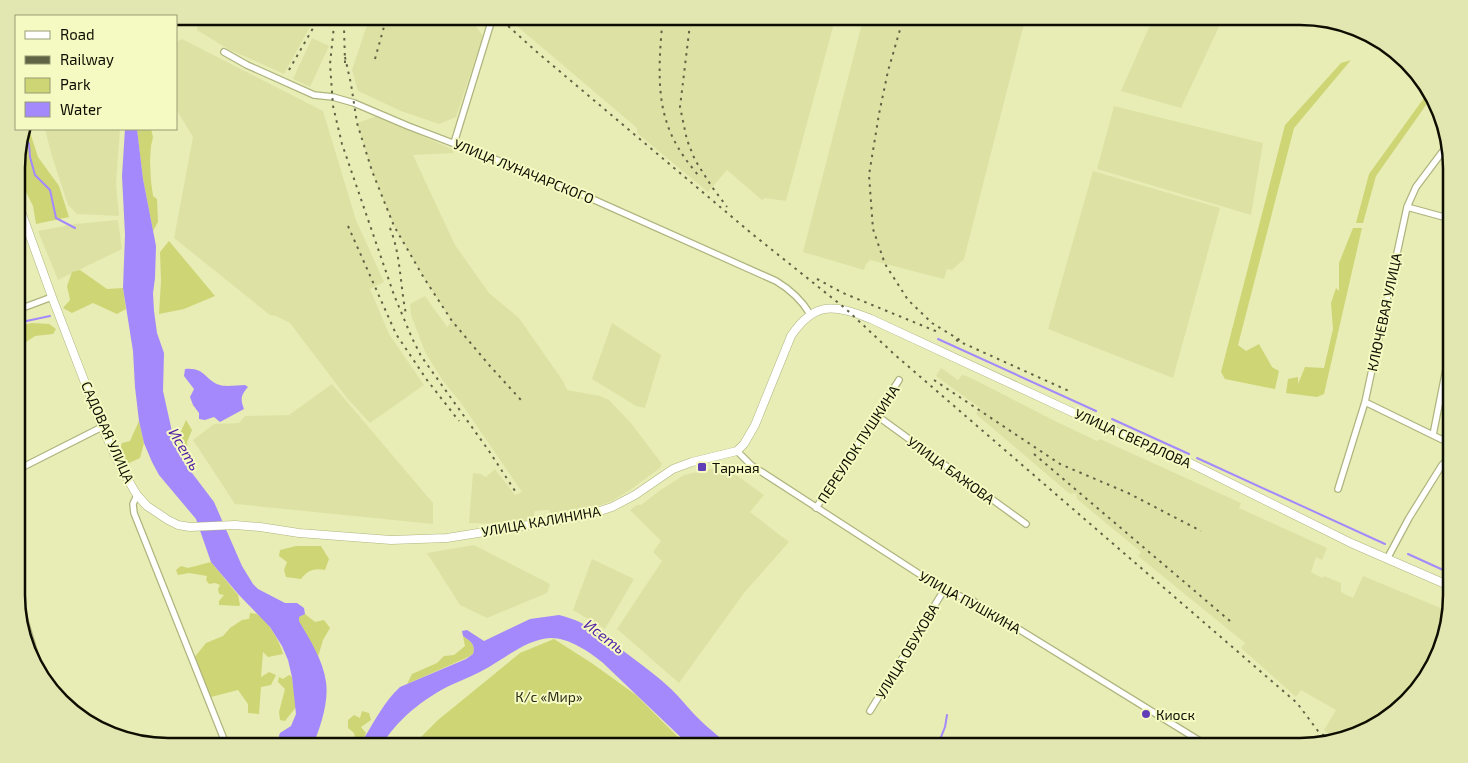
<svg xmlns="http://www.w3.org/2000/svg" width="1468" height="763" font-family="'Exo 2',sans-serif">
<rect width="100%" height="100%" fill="#e8edb5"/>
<path fill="#dde2a4" d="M 198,16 L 316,16 L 284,74 L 228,49 L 197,30 Z
M 370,16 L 473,16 L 471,19 L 483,36 L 456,117 L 439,124 L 401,111 L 358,91 L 352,70 Z
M 505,16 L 836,16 L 786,201 L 764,198 L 763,201 L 727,170 L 708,192 L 637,133 L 637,128 Z
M 864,16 L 1026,16 L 964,259 L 952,270 L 947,269 L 944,279 L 870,260 L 866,264 L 864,270 L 803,252 Z
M 1154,16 L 1224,16 L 1181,108 L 1121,91 Z
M 312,38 L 329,46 L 310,87 L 293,79 Z
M 182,39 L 323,111 L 356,220 L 384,282 L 370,289 L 389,334 L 424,385 L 370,423 L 347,398 L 290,323 L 276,316 L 270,315 L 174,238 L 193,137 L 176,109 L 176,42 Z
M 1114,106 L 1263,143 L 1251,215 L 1097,169 Z
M 377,116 L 454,150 L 453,153 L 413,155 L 455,245 L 489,293 L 519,318 L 563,381 L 567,390 L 600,396 L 609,400 L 631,423 L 662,464 L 660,468 L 630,490 L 612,501 L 581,512 L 558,517 L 552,515 L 549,510 L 544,510 L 534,511 L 534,519 L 511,524 L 469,523 L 473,473 L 481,474 L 486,477 L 495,469 L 515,495 L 522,492 L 461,403 L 443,381 L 425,352 L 411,315 L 410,304 L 425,296 L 447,327 L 452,321 L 424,278 L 394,226 L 372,171 L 357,123 Z
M 45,129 L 120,129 L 116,184 L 119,216 L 77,214 L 68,205 L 51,153 Z
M 1093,171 L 1220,208 L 1173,378 L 1048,329 Z
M 118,220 L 122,249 L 58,280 L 38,231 L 75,224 Z
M 612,323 L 661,355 L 645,408 L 636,406 L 592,379 Z
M 941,368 L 958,380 L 962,375 L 967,376 L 1053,420 L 1097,441 L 1100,439 L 1241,503 L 1239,508 L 1327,548 L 1322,560 L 1316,557 L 1311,572 L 1322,578 L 1324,576 L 1341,583 L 1341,592 L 1353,598 L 1363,576 L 1448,611 L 1436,663 L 1384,721 L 1333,739 L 1324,730 L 1336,710 L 1301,690 L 1296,697 L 1241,648 L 1245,643 L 1138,556 L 1141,552 L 1077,499 L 1076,493 L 1070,494 L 976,414 L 980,408 L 936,376 Z
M 332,384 L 433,503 L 433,524 L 235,504 L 193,440 L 214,424 L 239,423 L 245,416 L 289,415 Z
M 724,466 L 764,495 L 750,512 L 789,542 L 744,593 L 679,683 L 617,629 L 662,561 L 653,552 L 661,541 L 630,510 L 637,505 L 641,505 L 659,491 L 684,475 Z
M 474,545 L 550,584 L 547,593 L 487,618 L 460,605 L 427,553 Z
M 592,559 L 634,579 L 605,629 L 573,610 Z"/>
<path fill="#ced575" d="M 1351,60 L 1294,128 L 1238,345 L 1246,351 L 1259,344 L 1272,367 L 1279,371 L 1275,389 L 1225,379 L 1221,372 L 1285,125 L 1341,63 Z
M 1429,91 L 1431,98 L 1376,176 L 1363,223 L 1356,223 L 1369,174 Z
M 24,129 L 29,129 L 38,157 L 59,186 L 69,217 L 36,224 L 33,206 L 17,174 L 17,157 Z
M 137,129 L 151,129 L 153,137 L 151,146 L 150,160 L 151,181 L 153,196 L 157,199 L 158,222 L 153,231 L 143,179 Z
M 1353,228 L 1362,228 L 1324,394 L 1317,397 L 1286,393 L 1288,379 L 1298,377 L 1298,384 L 1305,367 L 1324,368 L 1333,329 L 1331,303 L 1336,288 L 1339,291 L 1339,263 Z
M 169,241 L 215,296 L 184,309 L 159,314 L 161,281 L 160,252 Z
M 80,270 L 107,289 L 123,288 L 126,309 L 117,314 L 93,303 L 72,313 L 63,308 L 70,300 L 67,286 L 72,272 Z
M 33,323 L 49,324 L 56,329 L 53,334 L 35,336 L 17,348 L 17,328 L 20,325 Z
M 186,420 L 192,430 L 187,442 L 188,454 L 186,465 L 175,445 Z
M 139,421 L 144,443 L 140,458 L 127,464 L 120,449 L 122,443 L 130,441 Z
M 296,546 L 321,546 L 329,559 L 325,570 C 314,568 308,570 301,579 L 286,577 L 284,570 L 287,562 L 279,556 L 280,550 Z
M 211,562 L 238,595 L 240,605 L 239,606 L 219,605 L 219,601 L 224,595 L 219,594 L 218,589 L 220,585 L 215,583 L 209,584 L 206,580 L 207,576 L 189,573 L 178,575 L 176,570 L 181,566 L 188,568 Z
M 250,613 C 253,614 256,613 258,615 C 268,620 281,644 283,654 L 268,657 L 263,652 L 261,677 L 269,672 L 276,675 L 271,685 L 261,687 L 259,714 L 248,713 L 248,704 L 238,690 L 211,697 L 193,659 L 206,643 L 223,636 L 230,628 L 242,620 L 249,619 Z
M 305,614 L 315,622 L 324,620 L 330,628 L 323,640 L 318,657 L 299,621 L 299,617 Z
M 463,636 C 470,641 476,644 473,654 L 466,658 L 407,684 L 412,674 L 437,663 L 444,656 L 454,655 L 465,646 Z
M 554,639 L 593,664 L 636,695 L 688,747 L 411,747 L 438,720 L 520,653 Z
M 289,675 L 292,677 L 296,707 L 285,721 L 280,720 L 279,712 L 285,689 L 278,682 L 279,677 L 283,679 Z
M 362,711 L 369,713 L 371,720 L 361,727 L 366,733 L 363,741 L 356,743 L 354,733 L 348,728 L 348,720 L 354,715 L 360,718 Z"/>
<path fill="#a389fc" d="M 125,129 L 137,129 L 143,179 L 156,246 L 155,278 L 153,293 L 154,311 L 157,333 L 164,353 L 163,391 L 175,445 L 186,465 L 214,502 L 242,566 L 253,584 L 258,589 L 285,603 L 297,603 L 304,608 L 305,614 L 299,617 L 299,621 C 310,640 323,660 326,682 C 329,702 320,729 312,747 L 281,747 L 279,736 L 280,733 L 291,726 L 296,714 L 292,677 L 288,660 L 282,646 L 270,627 L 239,595 L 211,562 L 196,519 L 159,475 L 152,462 L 144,443 L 139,421 L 135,387 L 133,351 L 123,288 L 125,235 L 122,176 Z
M 185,369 C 206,367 205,381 220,385 C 226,387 238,385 245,385 L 248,387 C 241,395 240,399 244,409 L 220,422 L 214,417 L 205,420 L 199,419 L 199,413 L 193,405 L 190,397 L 194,389 L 184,376 Z
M 559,615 C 589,622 610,641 634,659 C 646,668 658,677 670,688 C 681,698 690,711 701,721 C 710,730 721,737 729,747 L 691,747 L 602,662 C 588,651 569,638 551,638 C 528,639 508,656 489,667 C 477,674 464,679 451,685 C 424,698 396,720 381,747 L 354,747 L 356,743 L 363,740 C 374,722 384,702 400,687 L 466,659 L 473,654 C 476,644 470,641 463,636 L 462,631 L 467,630 L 484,641 L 530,619 Z"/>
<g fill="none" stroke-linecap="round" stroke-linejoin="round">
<path stroke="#a389fc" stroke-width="2" d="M 23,133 L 29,144 L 30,157 L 35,175 L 50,190 L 56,218 L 75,228
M 17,323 L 50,316
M 938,339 L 1096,411
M 1112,419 L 1189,454
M 1197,458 L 1385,544
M 1408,554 L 1452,574
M 937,747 L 945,727 L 947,715"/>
<g stroke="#b0b47e" stroke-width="8">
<path id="street" d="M 224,52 L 247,65 L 314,95 L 333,97 L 354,103 L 408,126 L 552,181 L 776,281 C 791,290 801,299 810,314
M 454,143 L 493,16
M 1407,207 L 1451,219
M 17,310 L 52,297
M 1365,402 L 1451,444
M 876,415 L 1026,524
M 1433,435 L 1451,344
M 737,451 L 751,465 L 944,590 L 973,601 L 1208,746
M 17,470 L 102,427
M 1338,489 L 1365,402 L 1407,207 L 1416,187 L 1449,143
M 137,495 L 133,504 L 134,513 L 227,747
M 816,508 L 899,380
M 1387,559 L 1409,518 L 1442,465 L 1447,460 L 1451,459
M 18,598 L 43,681
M 870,711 L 944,590"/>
</g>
<g stroke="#b0b47e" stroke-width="9">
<path id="secondary" d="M 17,200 L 52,297 L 102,427 L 121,468 L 137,495 L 147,506 L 168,520 L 178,525 L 190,527 L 235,525 L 260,527 L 299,533 L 391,540 L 447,538 L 572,518 L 591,514 L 612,507 L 635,495 L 673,469 L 692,462 L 737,451 L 744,444 L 755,425 L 791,336 C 815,300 835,305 871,319 L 1100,425 L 1190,463 L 1351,543 L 1452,587"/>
</g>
<use href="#street" stroke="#fff" stroke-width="5.5"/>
<use href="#secondary" stroke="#fff" stroke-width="8"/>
<path stroke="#616345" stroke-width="2" stroke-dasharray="2.5 5" stroke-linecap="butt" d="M 335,16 L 330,64 L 333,106 L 342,144 L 394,295 L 412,338 L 421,356 L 489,451 L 517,494
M 497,16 L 538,53 L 751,233 L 846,309 L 894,354 L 1297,703 L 1318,731 L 1330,740
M 663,16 C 660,48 656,89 666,120 C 672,141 685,160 699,176
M 691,16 L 680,107 L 687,140 L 695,160 L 712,187 L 727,207
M 904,16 L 888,71 L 879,114 L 869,175 L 873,229 L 885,264 L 908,300 L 932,323 L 963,342
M 345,57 L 351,84 L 357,123 L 372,171 L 394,226 L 424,278 L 452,321 L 490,366 L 521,400
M 375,59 L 387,16
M 345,63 L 344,27 L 346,16
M 289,70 L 320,16
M 348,226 L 396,334 L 427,380 L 459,421
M 390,228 C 401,255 400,286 406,314
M 817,279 L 843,293 L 938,332
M 956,340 L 1069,391
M 934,380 L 1060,464 L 1128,493 L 1201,531
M 1034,454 L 1230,621"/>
</g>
<g fill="#633fb7" stroke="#f5fac2" stroke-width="2">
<rect x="697" y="462" width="10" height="10" rx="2.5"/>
<circle cx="1146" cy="714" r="5"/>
</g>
<g text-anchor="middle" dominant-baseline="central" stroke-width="4" stroke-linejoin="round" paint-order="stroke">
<g font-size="14" fill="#0d0e00" stroke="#f5fac2">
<text transform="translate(524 171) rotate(22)">УЛИЦА ЛУНАЧАРСКОГО</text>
<text transform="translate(1384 312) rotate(-78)">КЛЮЧЕВАЯ УЛИЦА</text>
<text transform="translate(108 432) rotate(66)">САДОВАЯ УЛИЦА</text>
<text transform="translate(1133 438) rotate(24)">УЛИЦА СВЕРДЛОВА</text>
<text transform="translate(858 444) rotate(-57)">ПЕРЕУЛОК ПУШКИНА</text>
<text transform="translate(951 470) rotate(36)">УЛИЦА БАЖОВА</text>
<text transform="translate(541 521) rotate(-10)">УЛИЦА КАЛИНИНА</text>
<text transform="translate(970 602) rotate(29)">УЛИЦА ПУШКИНА</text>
<text transform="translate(907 651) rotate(-59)">УЛИЦА ОБУХОВА</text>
</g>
<g font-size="14" fill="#0d0e00" stroke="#f5fac2" text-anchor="start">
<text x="712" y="467">Тарная</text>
<text x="1156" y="714">Киоск</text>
</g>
<g font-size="14" fill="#2a2b14" stroke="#f5fac2">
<text x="549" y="696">К/с «Мир»</text>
</g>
<g font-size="15" font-style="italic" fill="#511da5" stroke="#f5fac2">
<text transform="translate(185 449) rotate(59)">Исеть</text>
<text transform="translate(605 636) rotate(37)">Исеть</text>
</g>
</g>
<path d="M0 0H1468V763H0ZM168 25H1300A143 143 0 0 1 1443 168V595A143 143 0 0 1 1300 738H168A143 143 0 0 1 25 595V168A143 143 0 0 1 168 25Z" fill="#e2e7b2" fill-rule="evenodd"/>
<path fill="none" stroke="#0d0e00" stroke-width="2.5" d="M168 25H1300A143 143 0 0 1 1443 168V595A143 143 0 0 1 1300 738H168A143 143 0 0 1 25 595V168A143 143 0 0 1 168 25Z"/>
<rect x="15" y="15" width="162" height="115" fill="#f5fac2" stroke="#989c74"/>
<rect x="25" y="31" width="25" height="8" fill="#ffffff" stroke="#989c74"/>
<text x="60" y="40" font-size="15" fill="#0d0e00">Road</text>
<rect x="25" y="56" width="25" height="8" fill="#616345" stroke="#989c74"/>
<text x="60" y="65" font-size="15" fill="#0d0e00">Railway</text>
<rect x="25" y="78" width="25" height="15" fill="#ced575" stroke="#989c74"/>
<text x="60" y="90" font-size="15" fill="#0d0e00">Park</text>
<rect x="25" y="102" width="25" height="15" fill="#a389fc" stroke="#989c74"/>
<text x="60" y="115" font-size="15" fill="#0d0e00">Water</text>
</svg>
